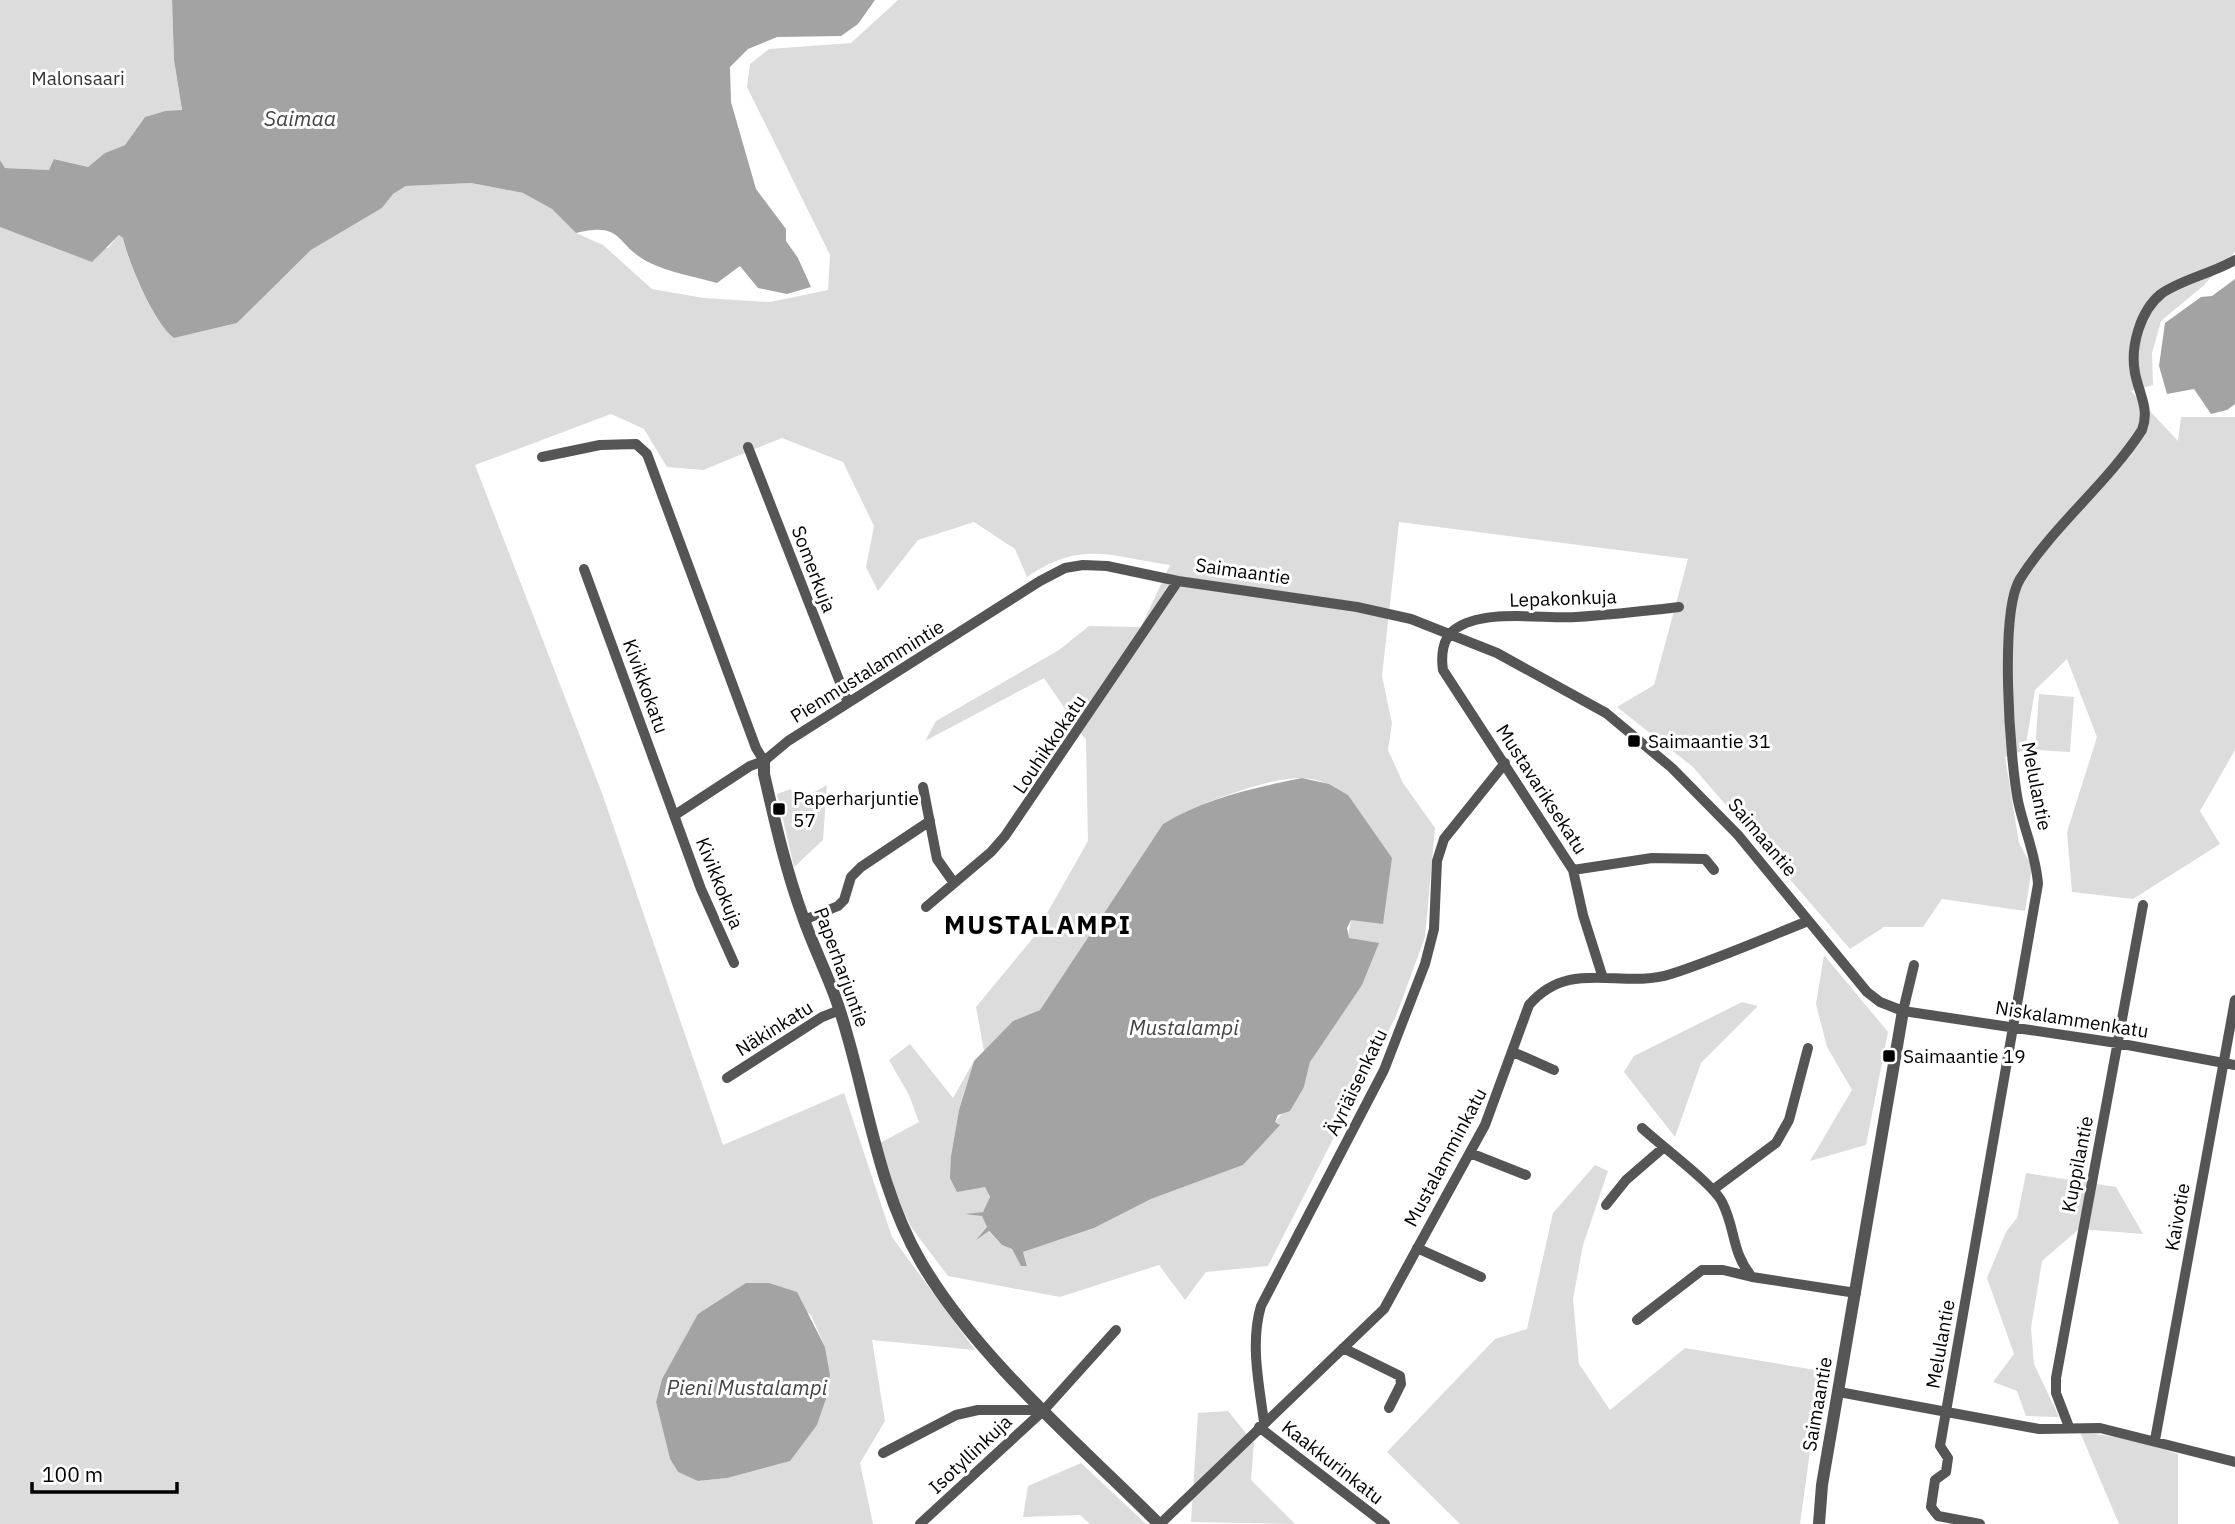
<svg xmlns="http://www.w3.org/2000/svg" width="2235" height="1524" font-family="'IBM Plex Sans',sans-serif">
<rect width="100%" height="100%" fill="#fff"/>
<path fill="#dcdcdc" fill-rule="evenodd" d="M 0,0 L 172,0 L 174,60 L 182,111 L 165,111 L 145,117 L 125,145 L 105,153 L 88,167 L 55,159 L 49,170 L 5,168 L 0,160 Z
M 898,0 L 2235,0 L 2235,252 L 2203,286 L 2161,321 L 2152,353 L 2153,385 L 2131,391 L 2178,441 L 2181,417 L 2235,417 L 2235,750 L 2200,811 L 2220,844 L 2133,899 L 2072,892 L 2067,832 L 2097,737 L 2067,659 L 2035,690 L 2025,750 L 2005,757 L 2019,843 L 2032,867 L 2025,911 L 1942,899 L 1923,927 L 1884,927 L 1850,949 L 1693,767 L 1617,707 L 1654,685 L 1688,559 L 1399,522 L 1382,676 L 1392,723 L 1388,750 L 1403,783 L 1435,828 L 1425,937 L 1396,1016 L 1268,1266 L 1206,1272 L 1185,1300 L 1159,1265 L 1060,1297 L 948,1276 L 911,1227 L 892,1186 L 880,1143 L 919,1122 L 909,1095 L 889,1060 L 910,1044 L 953,1098 L 974,1061 L 959,1110 L 951,1156 L 985,1187 L 990,1198 L 983,1212 L 970,1214 L 982,1215 L 987,1227 L 980,1237 L 988,1231 L 1002,1245 L 1012,1249 L 1021,1265 L 1027,1265 L 1023,1252 L 1094,1228 L 1151,1199 L 1243,1165 L 1279,1124 L 1275,1122 L 1304,1087 L 1310,1062 L 1331,1027 L 1351,920 L 1348,795 C 1334,787 1319,778 1302,778 C 1268,777 1192,806 1163,824 L 1040,1010 L 1013,1021 L 984,1051 L 976,1007 L 1033,938 L 1088,841 L 1086,740 L 1044,678 L 925,741 L 936,721 L 1059,650 L 1089,626 L 1141,627 L 1170,565 C 1109,556 1081,540 1027,577 L 1015,549 L 974,522 L 918,540 L 878,591 L 866,567 L 874,526 L 843,462 L 782,438 L 703,470 L 667,467 L 644,429 L 611,414 L 475,465 L 602,793 L 723,1145 L 844,1093 L 892,1237 L 975,1350 L 872,1340 L 885,1421 L 860,1463 L 873,1524 L 0,1524 L 0,227 L 62,249 L 108,248 L 119,235 L 123,238 C 127,261 155,325 174,338 L 237,323 L 311,250 L 382,208 L 393,194 L 406,186 L 471,183 L 523,193 L 552,209 L 576,233 L 603,245 L 652,289 L 704,298 L 770,302 L 828,290 L 830,255 L 747,87 L 750,64 L 769,49 L 851,43 ZM 769,1283 L 811,1315 L 825,1347 L 830,1375 L 827,1396 L 817,1425 L 727,1478 L 699,1481 L 678,1472 L 670,1459 L 656,1402 L 662,1379 L 673,1360 Z
M 2039,694 L 2074,697 L 2070,752 L 2035,750 Z
M 827,785 L 823,840 L 794,867 L 777,794 L 791,789 L 795,803 Z
M 1824,955 L 1888,1032 L 1866,1145 L 1810,1161 L 1852,1090 L 1827,1047 L 1816,1004 Z
M 1742,1002 L 1758,1006 L 1701,1063 L 1675,1137 L 1624,1072 L 1634,1056 Z
M 1595,1165 L 1608,1171 L 1583,1245 L 1573,1299 L 1579,1364 L 1610,1410 L 1685,1348 L 1821,1371 L 1800,1524 L 1460,1524 L 1387,1452 L 1495,1339 L 1527,1329 L 1553,1213 Z
M 2026,1173 L 2116,1187 L 2143,1234 L 2079,1229 L 2042,1261 L 2031,1328 L 2034,1364 L 2059,1417 L 2026,1416 L 2017,1391 L 1993,1382 L 2014,1354 L 1987,1278 L 2006,1232 L 2017,1218 Z
M 1228,1411 L 1254,1443 L 1251,1480 L 1295,1524 L 1191,1522 L 1198,1413 Z
M 2080,1432 L 2131,1439 L 2178,1454 L 2178,1524 L 2119,1524 Z
M 1081,1463 L 1146,1524 L 1090,1524 L 1080,1515 L 1023,1517 L 1028,1486 Z"/>
<path fill="#a3a3a3" d="M 172,0 L 875,0 L 858,24 L 841,36 L 777,37 L 748,49 L 730,67 L 731,102 L 756,189 L 786,229 L 786,241 L 798,258 L 811,287 L 787,294 L 758,288 L 740,266 L 717,283 C 695,277 668,272 648,262 C 615,245 624,221 576,233 L 552,209 L 523,193 L 471,183 L 406,186 L 393,194 L 382,208 L 311,250 L 237,323 L 174,338 C 155,325 128,262 123,238 L 119,235 L 92,262 L 0,227 L 0,160 L 5,168 L 49,170 L 54,159 L 88,167 L 105,153 L 125,145 L 145,117 L 165,111 L 182,110 L 174,60 Z
M 2235,279 L 2235,404 L 2227,410 L 2211,414 L 2194,389 L 2167,394 L 2159,366 L 2165,323 L 2201,297 L 2212,296 Z
M 1302,778 L 1329,784 L 1348,795 L 1392,858 L 1383,924 L 1351,920 L 1347,928 L 1349,938 L 1379,943 L 1362,985 L 1310,1062 L 1304,1087 L 1290,1111 L 1278,1115 L 1275,1122 L 1280,1125 L 1243,1165 L 1151,1199 L 1094,1228 L 1023,1252 L 1027,1266 L 1021,1266 L 1012,1249 L 1002,1245 L 989,1231 L 976,1240 L 987,1227 L 982,1216 L 965,1214 L 983,1212 L 990,1197 L 985,1187 L 957,1192 L 950,1178 L 951,1156 L 959,1110 L 974,1061 L 1013,1021 L 1040,1010 L 1163,824 C 1205,798 1254,788 1302,778 Z
M 746,1283 L 769,1283 L 797,1292 L 825,1347 L 830,1375 L 827,1396 L 817,1425 L 790,1461 L 727,1478 L 698,1481 L 678,1472 L 670,1459 L 656,1402 L 662,1379 L 698,1314 Z"/>
<g fill="none" stroke-linecap="round" stroke-linejoin="round">
<path stroke="#555" stroke-width="10" d="M 748,447 L 848,703
M 542,457 L 600,445 L 636,444 L 647,454 L 756,748 L 764,761
M 584,569 L 701,889 L 734,963
M 923,787 L 937,859 L 954,883
M 675,815 L 750,766 L 764,761 L 788,741 L 1040,581 L 1065,568 L 1083,565 L 1107,566 L 1178,581 L 1357,607 L 1411,619 L 1497,653 L 1606,713 L 1672,768 L 1738,835 L 1867,992 L 1880,1002 L 1903,1011 L 2117,1043 L 2235,1065
M 1573,870 L 1652,858 L 1705,859 L 1714,870
M 926,907 L 991,852 L 1005,836 L 1178,581
M 804,920 L 838,906 L 844,900 L 851,877 L 861,867 L 930,821
M 1602,975 L 1583,915 L 1573,870 L 1443,670 C 1441,657 1442,639 1454,630 C 1482,608 1541,619 1576,617 C 1610,615 1645,611 1679,607
M 1903,1011 L 1914,965
M 1513,1052 L 1554,1070
M 727,1078 L 822,1017 L 840,1010
M 1642,1128 C 1660,1145 1713,1184 1722,1202 C 1736,1229 1731,1252 1752,1277 L 1856,1293
M 1470,1153 L 1526,1175
M 1714,1189 L 1776,1143 L 1789,1120 L 1808,1048
M 1606,1205 L 1626,1180 L 1663,1148
M 1417,1248 L 1481,1277
M 1637,1320 L 1702,1270 L 1723,1270 L 1752,1277
M 1343,1348 L 1400,1376 L 1401,1384 L 1389,1408
M 1839,1392 L 2039,1429 L 2100,1428 L 2235,1462
M 1264,1422 C 1259,1384 1250,1343 1261,1306 L 1384,1070 L 1425,964 L 1434,929 L 1437,861 L 1444,839 L 1505,763
M 1259,1427 L 1385,1524
M 2069,1427 L 2056,1393 L 2056,1378 L 2143,905
M 2155,1440 L 2235,1000
M 883,1453 L 956,1415 L 978,1410 L 1044,1410
M 920,1524 L 1044,1410 L 1116,1330
M 1160,1524 L 1384,1309 L 1485,1125 L 1529,1005 C 1570,957 1621,990 1671,974 C 1717,959 1763,939 1808,921
M 1980,1524 L 1938,1516 L 1931,1507 L 1935,1480 L 1946,1472 L 1948,1458 L 1940,1446 L 2038,884 C 2036,855 2024,829 2018,801 C 2010,760 1999,613 2020,579 C 2054,525 2107,484 2142,430 C 2150,409 2139,394 2135,373 C 2130,347 2140,311 2161,294 C 2180,280 2213,273 2235,260"/>
<path stroke="#555" stroke-width="12" d="M 764,761 L 764,774 C 775,822 786,871 803,917 C 814,949 830,979 840,1011 C 867,1094 876,1185 921,1262 C 977,1358 1080,1445 1159,1524
M 1819,1524 L 1822,1485 L 1903,1011"/>
</g>
<g fill="#000" stroke="#fff" stroke-width="2.5">
<rect x="1627" y="734" width="14" height="14" rx="3.5"/>
<rect x="772" y="802" width="14" height="14" rx="3.5"/>
<rect x="1882" y="1049" width="14" height="14" rx="3.5"/>
</g>
<g text-anchor="middle" dominant-baseline="central" stroke-width="6" stroke-linejoin="round" paint-order="stroke">
<g font-size="19" fill="#333" stroke="#fff">
<text x="78" y="78">Malonsaari</text>
</g>
<g font-size="19" fill="#000" stroke="#fff">
<text transform="translate(814 569) rotate(69)">Somerkuja</text>
<text transform="translate(1243 571) rotate(8)">Saimaantie</text>
<text transform="translate(1563 598) rotate(-2)">Lepakonkuja</text>
<text transform="translate(867 671) rotate(-32)">Pienmustalammintie</text>
<text transform="translate(646 686) rotate(70)">Kivikkokatu</text>
<text transform="translate(1049 744) rotate(-56)">Louhikkokatu</text>
<text transform="translate(2037 786) rotate(79)">Melulantie</text>
<text transform="translate(1542 789) rotate(57)">Mustavariksekatu</text>
<text transform="translate(1763 837) rotate(50)">Saimaantie</text>
<text transform="translate(720 883) rotate(68)">Kivikkokuja</text>
<text transform="translate(842 967) rotate(70)">Paperharjuntie</text>
<text transform="translate(2072 1019) rotate(9)">Niskalammenkatu</text>
<text transform="translate(774 1028) rotate(-32)">Näkinkatu</text>
<text transform="translate(1356 1082) rotate(-64)">Äyriäisenkatu</text>
<text transform="translate(1445 1157) rotate(-62)">Mustalamminkatu</text>
<text transform="translate(2077 1164) rotate(-79)">Kuppilantie</text>
<text transform="translate(2177 1217) rotate(-80)">Kaivotie</text>
<text transform="translate(1940 1344) rotate(-80)">Melulantie</text>
<text transform="translate(1817 1404) rotate(-80)">Saimaantie</text>
<text transform="translate(970 1454) rotate(-43)">Isotyllinkuja</text>
<text transform="translate(1333 1462) rotate(38)">Kaakkurinkatu</text>
</g>
<g font-size="19" fill="#000" stroke="#fff" text-anchor="start">
<text x="1648" y="741">Saimaantie 31</text>
<text x="793" y="798">Paperharjuntie<tspan x="793" dy="22">57</tspan></text>
<text x="1903" y="1056">Saimaantie 19</text>
</g>
<g font-size="21" font-style="italic" fill="#444" stroke="#fff">
<text x="300" y="118">Saimaa</text>
<text x="1184" y="1027">Mustalampi</text>
<text x="747" y="1387">Pieni Mustalampi</text>
</g>
<g font-size="26" font-weight="bold" letter-spacing="2" fill="#000" stroke="#fff">
<text x="1038" y="924">MUSTALAMPI</text>
</g>
</g>
<path d="M32 1482v10h145v-10" fill="none" stroke="#000000" stroke-width="3.5"/>
<text x="42" y="1482" font-size="21" fill="#000000" stroke="#ffffff" stroke-width="5" paint-order="stroke">100 m</text>
</svg>
